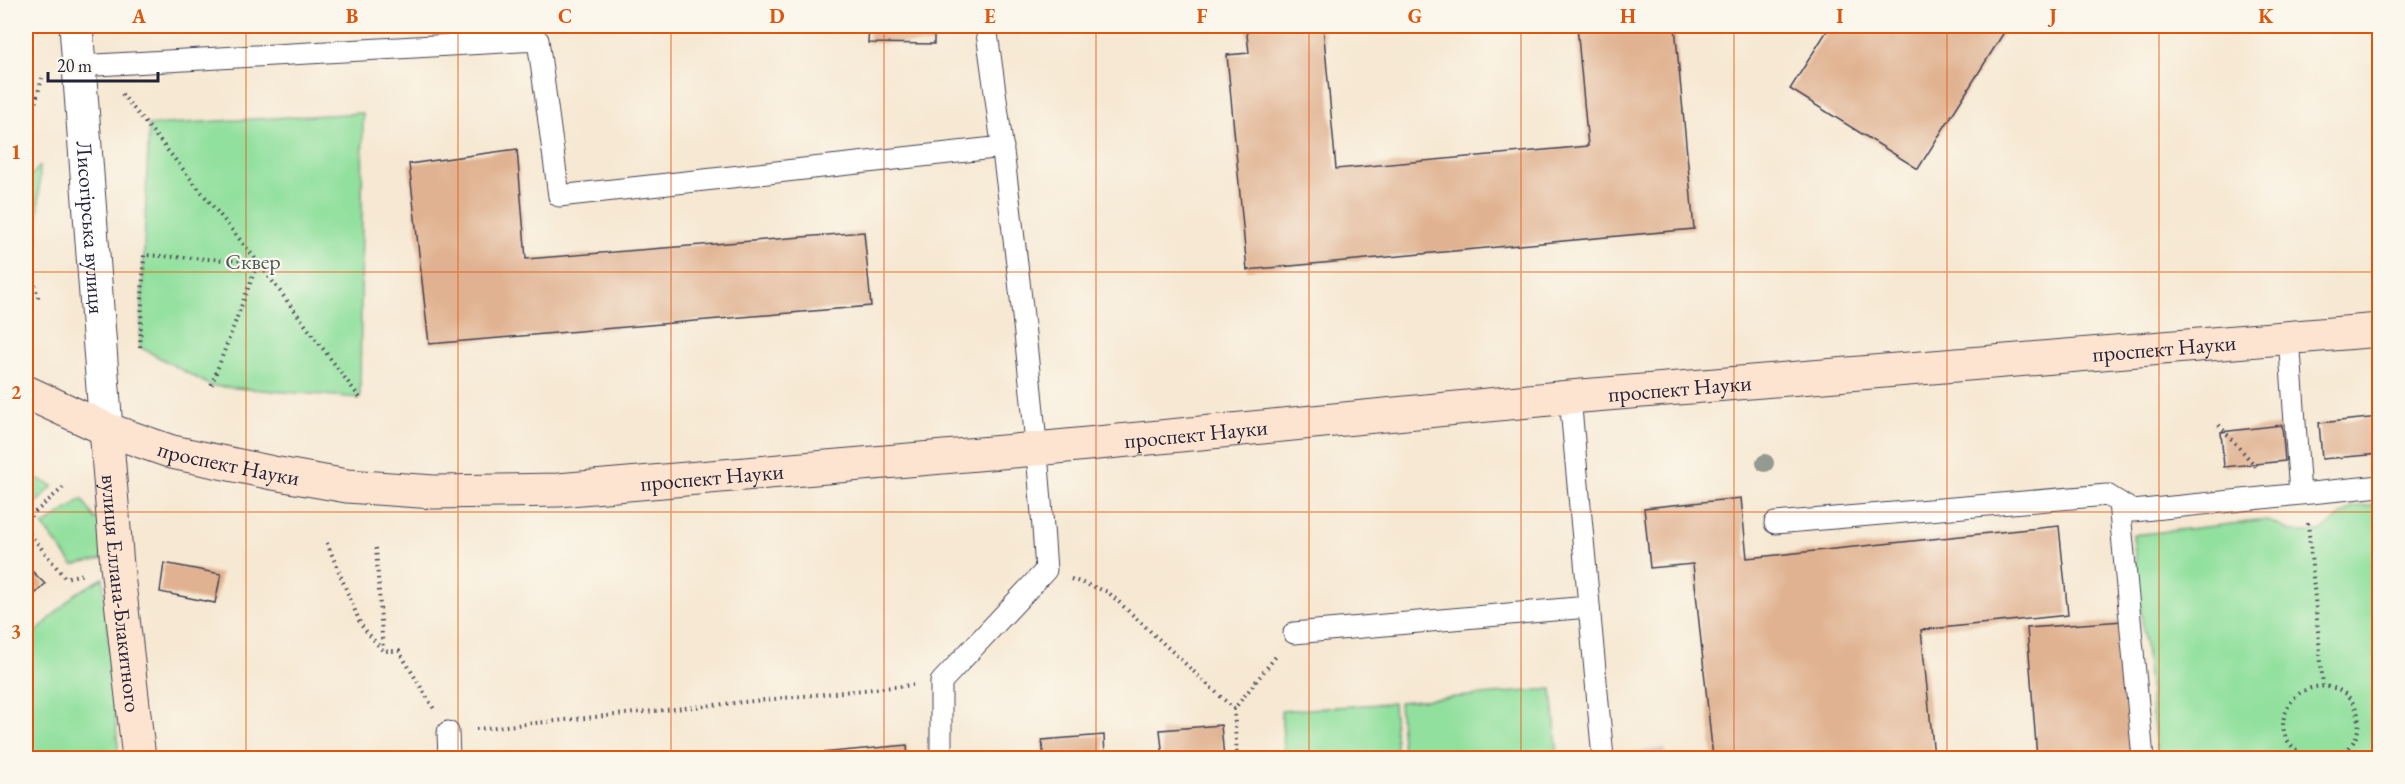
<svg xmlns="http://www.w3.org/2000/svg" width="2405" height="784" font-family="'EB Garamond',serif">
<rect width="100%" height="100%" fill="#fbf7ec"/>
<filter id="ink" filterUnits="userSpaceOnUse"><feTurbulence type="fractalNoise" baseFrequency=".0167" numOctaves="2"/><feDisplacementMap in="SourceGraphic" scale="12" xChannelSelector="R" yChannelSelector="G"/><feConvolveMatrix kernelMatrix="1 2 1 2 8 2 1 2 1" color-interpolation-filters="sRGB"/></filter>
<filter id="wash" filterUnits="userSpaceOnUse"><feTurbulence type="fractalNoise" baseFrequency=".008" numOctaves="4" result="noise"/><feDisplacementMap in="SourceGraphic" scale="24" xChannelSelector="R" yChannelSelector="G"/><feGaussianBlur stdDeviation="1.35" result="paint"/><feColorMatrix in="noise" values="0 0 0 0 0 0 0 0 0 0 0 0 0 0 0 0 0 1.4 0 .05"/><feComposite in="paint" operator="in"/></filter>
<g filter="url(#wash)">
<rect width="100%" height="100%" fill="#f6e8d2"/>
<path fill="#d1bfbf" d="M 1665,748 L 1666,758 L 1591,758 Z"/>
<path fill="#92e09e" stroke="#5a816c" stroke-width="1.5" d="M 363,113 L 360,398 L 211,386 L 140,347 L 149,125 Z
M 40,166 L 37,255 L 26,232 L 26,181 Z
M 26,473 L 53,486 L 27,512 L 26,511 Z
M 82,499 L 95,519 L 104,517 L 108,558 L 73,565 L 43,526 Z
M 2379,505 L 2379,758 L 2157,758 L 2133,535 L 2267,520 L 2292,532 L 2320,532 L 2352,507 Z
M 103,578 L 119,758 L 26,758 L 26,642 L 75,594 Z
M 1552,689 L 1558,758 L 1403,758 L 1399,702 Z
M 1393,703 L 1397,758 L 1285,758 L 1281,711 Z"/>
<g id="blocks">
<path fill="#e0b291" d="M 869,26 L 934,26 L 934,44 L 868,43 Z
M 1246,26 L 1323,26 L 1336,169 L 1588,146 L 1577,26 L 1675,26 L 1694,229 L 1247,270 L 1227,55 L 1249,53 Z
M 1830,26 L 2008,26 L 1918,169 L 1790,89 Z
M 517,149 L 526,259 L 864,232 L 871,306 L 429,344 L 409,164 Z
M 2380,417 L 2380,454 L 2322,459 L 2319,423 Z
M 2282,425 L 2285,461 L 2224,467 L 2221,432 Z
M 1741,498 L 1747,558 L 2059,526 L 2068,615 L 1921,630 L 1934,756 L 1910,758 L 1713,758 L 1693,564 L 1650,568 L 1644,508 Z
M 164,563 L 221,574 L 215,603 L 160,592 Z
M 26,565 L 45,584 L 26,603 Z
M 2123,621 L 2134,758 L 2037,758 L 2027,628 Z
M 1221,725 L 1224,758 L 1163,758 L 1160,730 Z
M 1104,735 L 1105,758 L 1044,758 L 1042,740 Z
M 907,745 L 908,758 L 777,758 L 777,757 Z"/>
</g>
</g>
<g filter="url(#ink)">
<use href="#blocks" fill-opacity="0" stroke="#424052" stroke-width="1.5"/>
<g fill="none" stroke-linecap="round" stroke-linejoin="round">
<g stroke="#424052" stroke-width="23">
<path id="lane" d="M 79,66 L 538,40 L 559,196 L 1003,147
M 2289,337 L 2300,494
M 1570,397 L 1603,758
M 2119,502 L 2143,758
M 1775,523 L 2107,495 L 2133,511 L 2380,486
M 1294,633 L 1588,607
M 448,732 L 449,758
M 941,758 L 941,682 L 1046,570 C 1034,388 1011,206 986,26"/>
</g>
<g stroke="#424052" stroke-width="35">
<g id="street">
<path id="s1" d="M 76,26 L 106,429"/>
</g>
</g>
<g stroke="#424052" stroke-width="35">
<g id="secondary">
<path id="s2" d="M 26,392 L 106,429 L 172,452 L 273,473 L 347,486 L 434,492 L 558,490 L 1036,449 L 1570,397 L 2380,330"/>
<path id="s3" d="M 106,429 L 117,566 L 139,758"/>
</g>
</g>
<path stroke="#424052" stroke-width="4" stroke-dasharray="1.5 4.5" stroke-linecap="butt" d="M 122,94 L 258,262 L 360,398
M 26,137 L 42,78
M 26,256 L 39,300
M 140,347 L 144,255 L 258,262 L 211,386
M 2219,425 L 2258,469
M 26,520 L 65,486
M 2308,523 L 2323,685
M 26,529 L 65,578 L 84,574
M 327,543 L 361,625 L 383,651 L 399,651 L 434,709
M 376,548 L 383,650
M 1071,579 L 1108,592 L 1234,709 L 1277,655
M 1234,709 L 1237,758
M 476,729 L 913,685
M 2306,758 C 2291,748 2280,736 2284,717 C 2288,703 2296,692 2311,688 C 2358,676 2378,737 2335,758"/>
<use href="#lane" stroke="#fff" stroke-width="21"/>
<use href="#street" stroke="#fff" stroke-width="33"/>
<use href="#secondary" stroke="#fde4d0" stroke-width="33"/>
</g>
<circle fill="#949a8f" cx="1765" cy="463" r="9"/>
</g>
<path fill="none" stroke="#de560e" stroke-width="1.5" stroke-opacity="0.55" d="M 246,26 L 246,758M 458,26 L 458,758M 671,26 L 671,758M 884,26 L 884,758M 1096,26 L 1096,758M 1309,26 L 1309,758M 1521,26 L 1521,758M 1734,26 L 1734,758M 1947,26 L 1947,758M 2159,26 L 2159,758M 26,272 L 2380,272M 26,512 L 2380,512"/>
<g text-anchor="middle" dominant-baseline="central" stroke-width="4.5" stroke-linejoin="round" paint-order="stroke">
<g font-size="22" fill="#22223b" stroke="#fbf7ec">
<text stroke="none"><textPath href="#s1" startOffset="202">Лисогірська вулиця</textPath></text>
<text stroke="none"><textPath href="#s2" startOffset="2160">проспект Науки</textPath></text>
<text stroke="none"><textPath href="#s2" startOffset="1674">проспект Науки</textPath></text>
<text stroke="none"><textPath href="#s2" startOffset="1188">проспект Науки</textPath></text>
<text stroke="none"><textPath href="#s2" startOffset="216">проспект Науки</textPath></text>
<text stroke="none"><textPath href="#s2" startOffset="702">проспект Науки</textPath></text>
<text stroke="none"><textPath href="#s3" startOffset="165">вулиця Еллана-Блакитного</textPath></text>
</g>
<g font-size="22" fill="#445b59" stroke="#fbf7ec">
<text x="253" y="261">Сквер</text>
</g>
</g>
<rect width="2405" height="784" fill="none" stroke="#fbf7ec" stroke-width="66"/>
<path d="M48 72v9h110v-9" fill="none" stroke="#22223b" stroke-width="3"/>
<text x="57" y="72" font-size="18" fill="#22223b" stroke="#fbf7ec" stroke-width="4.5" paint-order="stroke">20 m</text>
<rect x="33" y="33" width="2339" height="718" fill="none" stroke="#de560e" stroke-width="2"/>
<g font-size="20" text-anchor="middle" font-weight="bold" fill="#de560e">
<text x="139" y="23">A</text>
<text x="352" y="23">B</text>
<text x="565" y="23">C</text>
<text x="777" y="23">D</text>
<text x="990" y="23">E</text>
<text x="1202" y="23">F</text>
<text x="1415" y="23">G</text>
<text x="1628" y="23">H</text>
<text x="1840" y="23">I</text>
<text x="2053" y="23">J</text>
<text x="2266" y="23">K</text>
<text x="16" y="159">1</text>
<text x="16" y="399">2</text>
<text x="16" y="638">3</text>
</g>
</svg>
